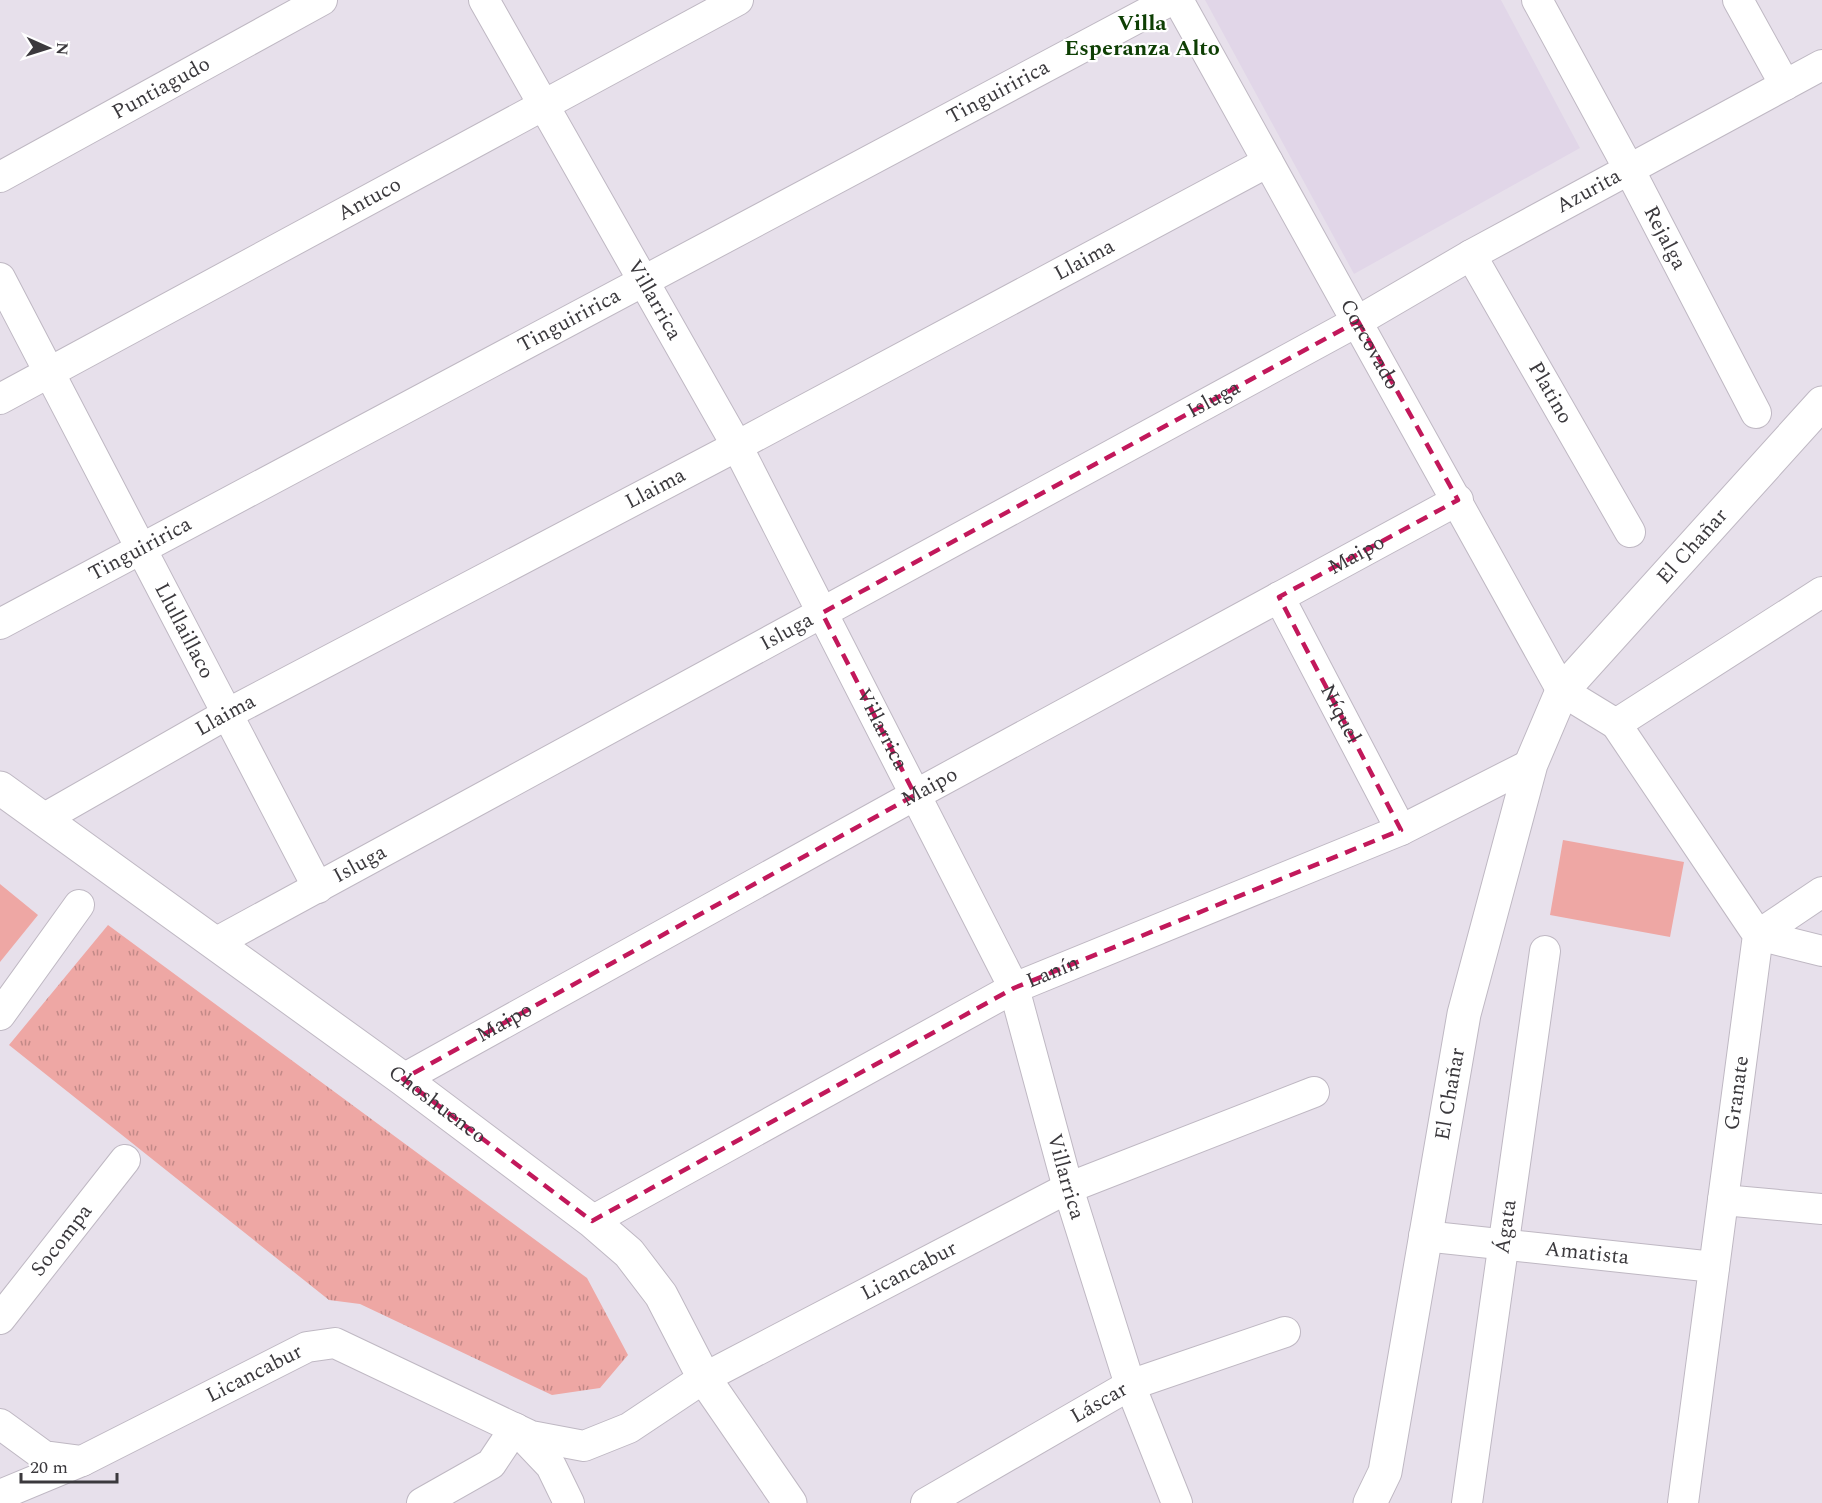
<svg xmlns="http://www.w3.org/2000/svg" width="1822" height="1503" font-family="Spectral,serif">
<defs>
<pattern id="grass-tufts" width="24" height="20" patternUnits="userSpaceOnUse" patternTransform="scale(1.5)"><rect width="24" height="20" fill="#eea7a4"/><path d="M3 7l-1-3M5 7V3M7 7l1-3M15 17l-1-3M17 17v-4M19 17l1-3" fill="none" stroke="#c28987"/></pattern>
</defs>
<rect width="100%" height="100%" fill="#e7e0eb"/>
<path fill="#e1d6e8" d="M 1205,0 L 1501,0 L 1580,148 L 1354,274 Z"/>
<path fill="url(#grass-tufts)" d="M 108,925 L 587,1278 L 628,1355 L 600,1388 L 552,1395 L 360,1304 L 329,1300 L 9,1045 Z"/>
<path fill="#eea7a4" d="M 1563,840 L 1684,862 L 1670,937 L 1550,915 Z
M 0,884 L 38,915 L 0,962 Z"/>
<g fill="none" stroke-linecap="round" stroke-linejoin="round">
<g stroke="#bfb8c3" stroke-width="32">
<g id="street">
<path id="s1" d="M 484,0 L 737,446 L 1014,988 L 1068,1188 L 1130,1385 L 1177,1503"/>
<path id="s2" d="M 1178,0 L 1562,691 L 1616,724 L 1822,592"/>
<path id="s3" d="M 1537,0 L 1630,171 L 1756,413"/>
<path d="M 1738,0 L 1785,85"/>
<path id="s4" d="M 0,177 L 322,0"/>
<path id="s5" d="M 1471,255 L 1630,532"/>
<path id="s6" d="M 0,278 L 318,888"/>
<path id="s7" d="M 0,399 L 738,0"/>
<path id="s8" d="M 1279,597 L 1401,830"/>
<path id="s9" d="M 0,624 L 1171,0"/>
<path d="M 1616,724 L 1758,935 L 1683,1503"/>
<path id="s10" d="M 43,819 L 227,714 L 737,446 L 1268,162"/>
<path d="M 1822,892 L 1758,935 L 1822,951"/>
<path id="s11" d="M 215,943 L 1358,321 L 1471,255 L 1822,65"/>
<path d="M 0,1015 L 79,905"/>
<path id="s12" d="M 403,1079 L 915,795 L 1458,500"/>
<path d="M 1723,1200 L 1822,1209"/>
<path id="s13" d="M 592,1221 L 1014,988 L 1401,830 L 1531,764"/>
<path id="s14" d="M 1424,1236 L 1714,1267"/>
<path id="s15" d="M 0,1319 L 125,1160"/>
<path id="s16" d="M 0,1424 L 44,1456 L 82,1461 L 307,1347 L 335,1343 L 531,1436 L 584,1446 L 629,1428 L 704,1378 L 1068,1188 L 1314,1092"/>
<path d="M 0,1495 L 82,1461"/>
<path d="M 422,1503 L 491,1464 L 515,1428 L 551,1466 L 569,1503"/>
<path id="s17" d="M 926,1503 L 1130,1385 L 1285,1332"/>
<path id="s18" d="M 1467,1503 L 1545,951"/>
</g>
</g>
<g stroke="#bfb8c3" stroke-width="35">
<g id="secondary">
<path id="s19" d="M 0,788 L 403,1079 L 592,1221 L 629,1253 L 661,1295 L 704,1378 L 790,1503"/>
<path id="s20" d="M 1370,1503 L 1385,1472 L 1464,1014 L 1531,764 L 1562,691 L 1822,403"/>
</g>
</g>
<use href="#street" stroke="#fff" stroke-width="30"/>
<use href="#secondary" stroke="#fff" stroke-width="33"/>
</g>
<path fill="none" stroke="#c2185b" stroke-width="4.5" stroke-dasharray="12 8" stroke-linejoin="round" d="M 1358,321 L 1458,500 L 1279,597 L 1401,830 L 1014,988 L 592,1221 L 403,1079 L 915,795 L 822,613 Z"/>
<g text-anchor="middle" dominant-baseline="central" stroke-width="4.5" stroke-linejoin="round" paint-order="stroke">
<g font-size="21" fill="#3b393d" stroke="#fff">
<text stroke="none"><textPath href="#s4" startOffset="184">Puntiagudo</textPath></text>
<text stroke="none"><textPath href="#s9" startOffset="1131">Tinguiririca</textPath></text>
<text stroke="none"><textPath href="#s11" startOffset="1566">Azurita</textPath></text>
<text stroke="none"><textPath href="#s7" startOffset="420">Antuco</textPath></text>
<text stroke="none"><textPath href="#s3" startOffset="270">Rejalga</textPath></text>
<text stroke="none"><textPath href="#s10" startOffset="1182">Llaima</textPath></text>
<text stroke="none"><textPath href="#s1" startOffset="345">Villarrica</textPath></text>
<text stroke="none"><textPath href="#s9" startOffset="645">Tinguiririca</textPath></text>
<text stroke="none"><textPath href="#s2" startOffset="394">Corcovado</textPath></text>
<text stroke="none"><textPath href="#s5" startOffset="159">Platino</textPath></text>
<text stroke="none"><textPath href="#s11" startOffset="1137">Isluga</textPath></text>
<text stroke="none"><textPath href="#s10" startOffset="696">Llaima</textPath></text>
<text stroke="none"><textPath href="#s20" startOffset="1032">El Chañar</textPath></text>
<text stroke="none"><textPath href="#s9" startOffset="159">Tinguiririca</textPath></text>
<text stroke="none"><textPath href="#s12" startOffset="1088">Maipo</textPath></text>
<text stroke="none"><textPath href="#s6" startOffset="398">Llullaillaco</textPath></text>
<text stroke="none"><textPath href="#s11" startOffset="651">Isluga</textPath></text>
<text stroke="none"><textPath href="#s8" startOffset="132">Níquel</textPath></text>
<text stroke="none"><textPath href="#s10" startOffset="210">Llaima</textPath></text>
<text stroke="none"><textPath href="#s1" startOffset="831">Villarrica</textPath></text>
<text stroke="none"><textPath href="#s12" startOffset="602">Maipo</textPath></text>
<text stroke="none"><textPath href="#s11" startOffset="165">Isluga</textPath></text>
<text stroke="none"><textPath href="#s13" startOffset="524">Lanín</textPath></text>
<text stroke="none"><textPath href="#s12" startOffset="116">Maipo</textPath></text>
<text stroke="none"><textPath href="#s20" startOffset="418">El Chañar</textPath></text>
<text transform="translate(1737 1093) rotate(-82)">Granate</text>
<text stroke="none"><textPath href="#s19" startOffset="540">Choshuenco</textPath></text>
<text stroke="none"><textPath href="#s1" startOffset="1317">Villarrica</textPath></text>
<text stroke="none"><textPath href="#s18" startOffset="279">Ágata</textPath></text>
<text stroke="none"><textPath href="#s15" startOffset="100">Socompa</textPath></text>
<text stroke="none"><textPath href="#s14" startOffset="164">Amatista</textPath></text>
<text stroke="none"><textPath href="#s16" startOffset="1014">Licancabur</textPath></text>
<text stroke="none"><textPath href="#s16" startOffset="286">Licancabur</textPath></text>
<text stroke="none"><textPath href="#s17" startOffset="200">Láscar</textPath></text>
</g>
<g font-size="22" font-weight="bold" fill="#0e3f04" stroke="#fff">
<text x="1142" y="23">Villa<tspan x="1142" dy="25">Esperanza Alto</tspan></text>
</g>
</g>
<g transform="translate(48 48) rotate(93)" stroke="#ffffff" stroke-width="4.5" paint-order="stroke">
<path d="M0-4.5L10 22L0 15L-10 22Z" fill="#3b393d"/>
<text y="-9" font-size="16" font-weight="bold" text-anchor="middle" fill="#3b393d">N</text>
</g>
<path d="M21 1473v9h96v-9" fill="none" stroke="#3b393d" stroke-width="3"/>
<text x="30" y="1473" font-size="18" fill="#3b393d" stroke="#ffffff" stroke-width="4.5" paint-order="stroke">20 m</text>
</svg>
